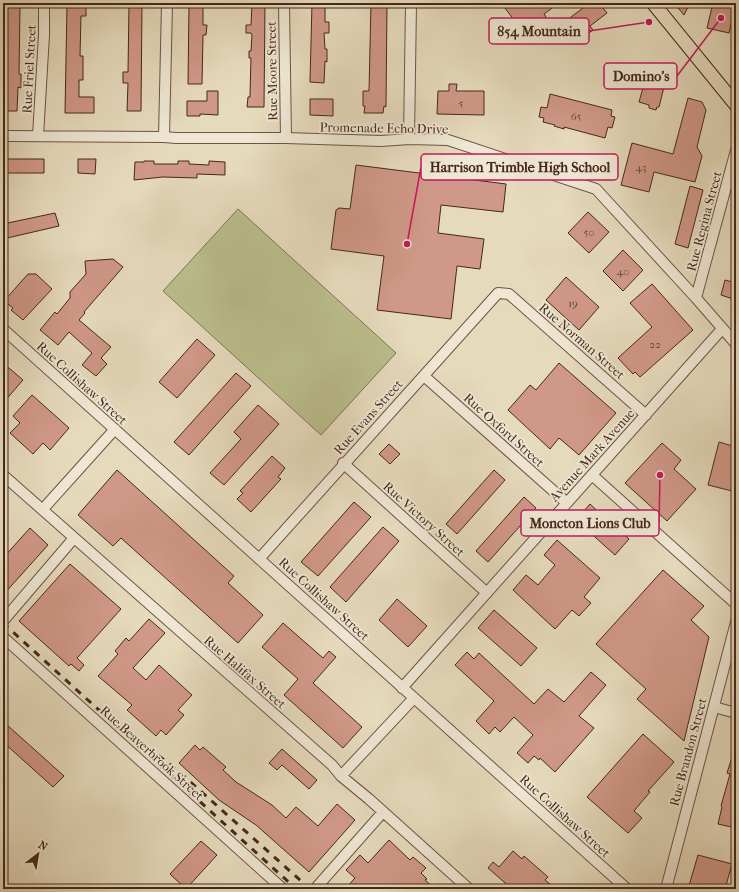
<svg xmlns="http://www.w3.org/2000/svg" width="739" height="892" font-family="'IM FELL French Canon',serif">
<rect width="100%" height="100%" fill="#e6dabd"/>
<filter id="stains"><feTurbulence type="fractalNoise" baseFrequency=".005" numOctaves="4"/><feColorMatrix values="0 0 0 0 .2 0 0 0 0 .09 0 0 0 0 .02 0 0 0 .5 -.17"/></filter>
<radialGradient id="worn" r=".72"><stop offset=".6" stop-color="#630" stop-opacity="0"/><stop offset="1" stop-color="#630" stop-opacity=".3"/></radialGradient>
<path fill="#bbbe8d" stroke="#807354" d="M 238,209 L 396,353 L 321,435 L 163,291 Z"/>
<path fill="#d09888" stroke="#44281b" d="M 252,3 L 265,3 L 264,107 L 247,107 L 248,97 L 250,97 L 250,95 L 251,58 L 249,58 L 249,51 L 251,51 L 252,35 L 251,33 L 246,33 L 246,25 L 251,25 Z
M 312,3 L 325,3 L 325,22 L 329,22 L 329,33 L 324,33 L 325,49 L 327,49 L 327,62 L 325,61 L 324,83 L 310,82 Z
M 371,3 L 387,3 L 386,107 L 384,106 L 383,113 L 364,113 L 365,106 L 363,106 L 363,91 L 369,91 Z
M 501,3 L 559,3 L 544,14 L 546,17 L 540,22 L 541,23 L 525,34 Z
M 579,3 L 599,3 L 607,13 L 590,26 L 593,30 L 581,39 L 567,20 L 583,8 Z
M 674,3 L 690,3 L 684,15 Z
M 713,3 L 735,8 L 729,33 L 707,28 Z
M 129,4 L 142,4 L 141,111 L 127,111 L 128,83 L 123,83 L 123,72 L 128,72 Z
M 189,4 L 203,4 L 203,25 L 207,25 L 206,35 L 203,35 L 202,84 L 188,84 Z
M 67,5 L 81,5 L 81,7 L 86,7 L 86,16 L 81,16 L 80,56 L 83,56 L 83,80 L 79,80 L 79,97 L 94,97 L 94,113 L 65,113 Z
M 6,6 L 20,6 L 19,74 L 21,74 L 21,88 L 18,87 L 17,111 L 3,111 L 3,74 L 5,74 L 6,37 L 3,37 L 3,30 L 6,30 Z
M 646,77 L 665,83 L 659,107 L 657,107 L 656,110 L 649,108 L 649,105 L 639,102 Z
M 449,84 L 457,84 L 456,91 L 484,91 L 484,115 L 437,114 L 438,91 L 449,91 Z
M 207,91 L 218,91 L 218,115 L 200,114 L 200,116 L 187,116 L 187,101 L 207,101 Z
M 550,94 L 612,110 L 611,116 L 615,117 L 612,128 L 608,127 L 605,138 L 564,127 L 564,129 L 554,126 L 555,125 L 543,122 L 544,118 L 539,117 L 541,107 L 547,108 Z
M 688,98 L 702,102 L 706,110 L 697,147 L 702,156 L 695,182 L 654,172 L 649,192 L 621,185 L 632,143 L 673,154 Z
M 310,99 L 333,99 L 333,116 L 310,115 Z
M 3,159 L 44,159 L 44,173 L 3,173 Z
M 78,159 L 96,159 L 95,174 L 78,173 Z
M 144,161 L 154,161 L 154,164 L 178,164 L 178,161 L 189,161 L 189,164 L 209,165 L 209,161 L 225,162 L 225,175 L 197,174 L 197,178 L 163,177 L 134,180 L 135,162 L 144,162 Z
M 356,165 L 506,184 L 503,212 L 441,205 L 438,233 L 484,239 L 480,269 L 457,266 L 451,319 L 377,310 L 384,256 L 331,249 L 336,210 L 339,208 L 350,209 Z
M 690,186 L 703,190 L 688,248 L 675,244 Z
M 588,212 L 609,232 L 589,253 L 568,233 Z
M 55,213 L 59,226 L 3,239 L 3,224 Z
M 623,250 L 643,270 L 623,291 L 603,271 Z
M 113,259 L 123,267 L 84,312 L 85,313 L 79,320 L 111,347 L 101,358 L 107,364 L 96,376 L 82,365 L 92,353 L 69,332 L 58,345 L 40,330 L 55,312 L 57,314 L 70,298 L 70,292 L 86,274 L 85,261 Z
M 28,274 L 36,274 L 52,289 L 23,320 L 11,310 L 13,308 L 4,301 Z
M 566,277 L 599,307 L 579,330 L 546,300 Z
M 725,280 L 736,283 L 736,300 L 721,295 Z
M 652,284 L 693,330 L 640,377 L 635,372 L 633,374 L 618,358 L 652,327 L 630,303 Z
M 197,339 L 215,355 L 177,398 L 159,382 Z
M 3,363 L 23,380 L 3,403 Z
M 559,363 L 616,413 L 579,455 L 559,438 L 550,449 L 508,410 L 530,385 L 536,390 Z
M 236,373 L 251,386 L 189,455 L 174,442 Z
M 32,395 L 69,428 L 50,450 L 43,443 L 33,454 L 10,433 L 20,423 L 13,416 Z
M 258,405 L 279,424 L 224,485 L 210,473 L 241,439 L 234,432 Z
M 719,442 L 736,447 L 736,492 L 708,485 Z
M 662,443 L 681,460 L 674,469 L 696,489 L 667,521 L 625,483 Z
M 389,444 L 400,454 L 390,464 L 379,454 Z
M 272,456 L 285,468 L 278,477 L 281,479 L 251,512 L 237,499 L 243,493 L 240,491 Z
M 117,470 L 234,576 L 228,583 L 263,615 L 238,643 L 121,538 L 113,546 L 78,515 Z
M 494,470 L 505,480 L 457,534 L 446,524 Z
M 524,497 L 536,508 L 488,562 L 476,551 Z
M 354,502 L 371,517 L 318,576 L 301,562 Z
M 590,504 L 606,519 L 608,517 L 615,523 L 613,525 L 629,539 L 615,555 L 576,520 Z
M 383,527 L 399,541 L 346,602 L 330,587 Z
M 30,528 L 48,545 L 3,595 L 3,558 Z
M 557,540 L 600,578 L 584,597 L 591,603 L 579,616 L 572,610 L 555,629 L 513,590 L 526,575 L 538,585 L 555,565 L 544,555 Z
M 70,564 L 121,609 L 77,658 L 84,665 L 79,671 L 71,664 L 69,666 L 19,621 Z
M 663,570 L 704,606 L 691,620 L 709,637 L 684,741 L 637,699 L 646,689 L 596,644 Z
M 397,599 L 427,626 L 408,647 L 379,620 Z
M 494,610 L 537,648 L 521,666 L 478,628 Z
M 149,619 L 165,633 L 133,668 L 146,680 L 159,665 L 192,695 L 178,710 L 184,715 L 166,735 L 161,730 L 156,736 L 127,710 L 132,705 L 98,676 L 118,654 L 115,651 L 126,638 L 129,641 Z
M 283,623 L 323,658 L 329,651 L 336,657 L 313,683 L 362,727 L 343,748 L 284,695 L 298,679 L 262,647 Z
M 467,652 L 474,659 L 479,653 L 534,704 L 548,689 L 564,702 L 591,672 L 606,685 L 579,716 L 594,728 L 555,772 L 540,758 L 539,760 L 534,756 L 528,763 L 517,753 L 533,735 L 514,717 L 500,732 L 495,727 L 489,734 L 476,721 L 494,701 L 455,665 Z
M 7,725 L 64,776 L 53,787 L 3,742 L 3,729 Z
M 643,734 L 674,762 L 648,791 L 650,792 L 634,811 L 642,818 L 628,833 L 587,797 Z
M 195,745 L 200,750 L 203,747 L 226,767 L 223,770 L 236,782 L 272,805 L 286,818 L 296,807 L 318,826 L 337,804 L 355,820 L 309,872 L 256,825 L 219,800 L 179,763 Z
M 282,749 L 317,780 L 309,789 L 282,765 L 277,770 L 269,763 Z
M 734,751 L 736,751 L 736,828 L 718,824 L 722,807 L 721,806 L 730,774 L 727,773 Z
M 389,840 L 410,860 L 413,857 L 426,868 L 421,873 L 427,879 L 425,880 L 435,889 L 345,889 L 355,878 L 346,870 L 360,855 L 368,863 Z
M 201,841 L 217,855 L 186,889 L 170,874 Z
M 513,851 L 522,859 L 524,856 L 548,877 L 545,880 L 556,889 L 512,889 L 488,868 L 493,862 L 499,867 Z
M 698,855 L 732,864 L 725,889 L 688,889 Z"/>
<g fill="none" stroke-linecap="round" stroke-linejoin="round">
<g stroke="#6c5444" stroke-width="12">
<path id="minor" d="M 284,3 L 286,138
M 3,136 L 164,137 L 176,138 L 286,138 L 381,141 L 409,139 L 448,140 L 596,189 L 696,298 L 736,344
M 38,136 L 44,35 L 44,3
M 164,137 L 167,3
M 409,139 L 411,3
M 696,298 L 736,150
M 3,329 L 627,889
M 424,376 L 567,503
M 343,463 L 487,593
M 3,475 L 332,765 L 341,776 L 369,799 L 469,889
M 592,475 L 736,604
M 43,509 L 115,429
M 259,559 L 498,293 L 509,294 L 646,415
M 3,621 L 74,538
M 3,637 L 283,889
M 402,688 L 722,329
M 714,707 L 736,713
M 341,776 L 414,698
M 315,889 L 383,812
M 666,889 L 736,622"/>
</g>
<g stroke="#44281b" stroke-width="15">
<path id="major" d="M 653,3 L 736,105"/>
</g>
<use href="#minor" stroke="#efe7d4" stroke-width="10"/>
<use href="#major" stroke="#e6dabd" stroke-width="13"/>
<path stroke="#44281b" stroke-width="3" stroke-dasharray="7 7" stroke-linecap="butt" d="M 3,623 L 294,887
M 147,747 L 176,769 L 310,889"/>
</g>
<g text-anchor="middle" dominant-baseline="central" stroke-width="3.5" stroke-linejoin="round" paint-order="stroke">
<g font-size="11" fill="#674436">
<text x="461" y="103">5</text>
<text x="576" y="116">65</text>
<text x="641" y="167">43</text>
<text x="589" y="232">50</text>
<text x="623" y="271">40</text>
<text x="573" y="303">19</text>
<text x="655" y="344">22</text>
</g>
<g font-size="13" fill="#44281b" stroke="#efe7d4">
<text transform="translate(29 69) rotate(-87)">Rue Friel Street</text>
<text transform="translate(272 71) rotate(-91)">Rue Moore Street</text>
<text transform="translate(384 128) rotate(1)">Promenade Echo Drive</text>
<text transform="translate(704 221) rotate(-75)">Rue Regina Street</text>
<text transform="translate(582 341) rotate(41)">Rue Norman Street</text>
<text transform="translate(82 383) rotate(42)">Rue Collishaw Street</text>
<text transform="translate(368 417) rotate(-48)">Rue Evans Street</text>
<text transform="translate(504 430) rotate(42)">Rue Oxford Street</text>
<text transform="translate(592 455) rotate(-48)">Avenue Mark Avenue</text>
<text transform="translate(424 519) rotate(42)">Rue Victory Street</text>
<text transform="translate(324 599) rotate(42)">Rue Collishaw Street</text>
<text transform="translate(245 672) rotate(41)">Rue Halifax Street</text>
<text transform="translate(688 752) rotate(-75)">Rue Brandon Street</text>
<text transform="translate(152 753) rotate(42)">Rue Beaverbrook Street</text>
<text transform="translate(565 816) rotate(42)">Rue Collishaw Street</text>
</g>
</g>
<path fill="none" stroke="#c2185b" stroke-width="1.5" d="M649 22L589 31M721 18L677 76M407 244L421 167M660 475L659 523"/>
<g fill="#c2185b" stroke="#efe7d4" stroke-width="1.5">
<circle cx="649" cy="22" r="4"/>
<circle cx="721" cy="18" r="4"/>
<circle cx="407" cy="244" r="4"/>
<circle cx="660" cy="475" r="4"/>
</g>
<g fill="#efe7d4" stroke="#c2185b" stroke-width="1.5">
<rect x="489" y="18" width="100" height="26" rx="4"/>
<rect x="604" y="63" width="73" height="26" rx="4"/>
<rect x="421" y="154" width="197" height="26" rx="4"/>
<rect x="521" y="510" width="138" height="26" rx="4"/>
</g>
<g font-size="14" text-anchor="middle" font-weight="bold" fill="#44281b">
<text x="539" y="36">854 Mountain</text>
<text x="641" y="81">Domino's</text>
<text x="520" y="172">Harrison Trimble High School</text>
<text x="590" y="528">Moncton Lions Club</text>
</g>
<rect width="739" height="892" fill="none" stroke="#e6dabd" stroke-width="16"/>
<rect x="4" y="4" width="731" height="884" fill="none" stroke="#44281b" stroke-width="2"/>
<rect x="8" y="8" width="723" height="876" fill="none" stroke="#44281b"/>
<g transform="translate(38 854) rotate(31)" stroke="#efe7d4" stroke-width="3" paint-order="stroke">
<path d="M0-3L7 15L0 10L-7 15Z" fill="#44281b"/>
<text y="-6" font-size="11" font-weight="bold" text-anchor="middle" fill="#44281b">N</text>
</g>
<rect width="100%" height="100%" filter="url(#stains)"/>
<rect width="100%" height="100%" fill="url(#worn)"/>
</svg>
